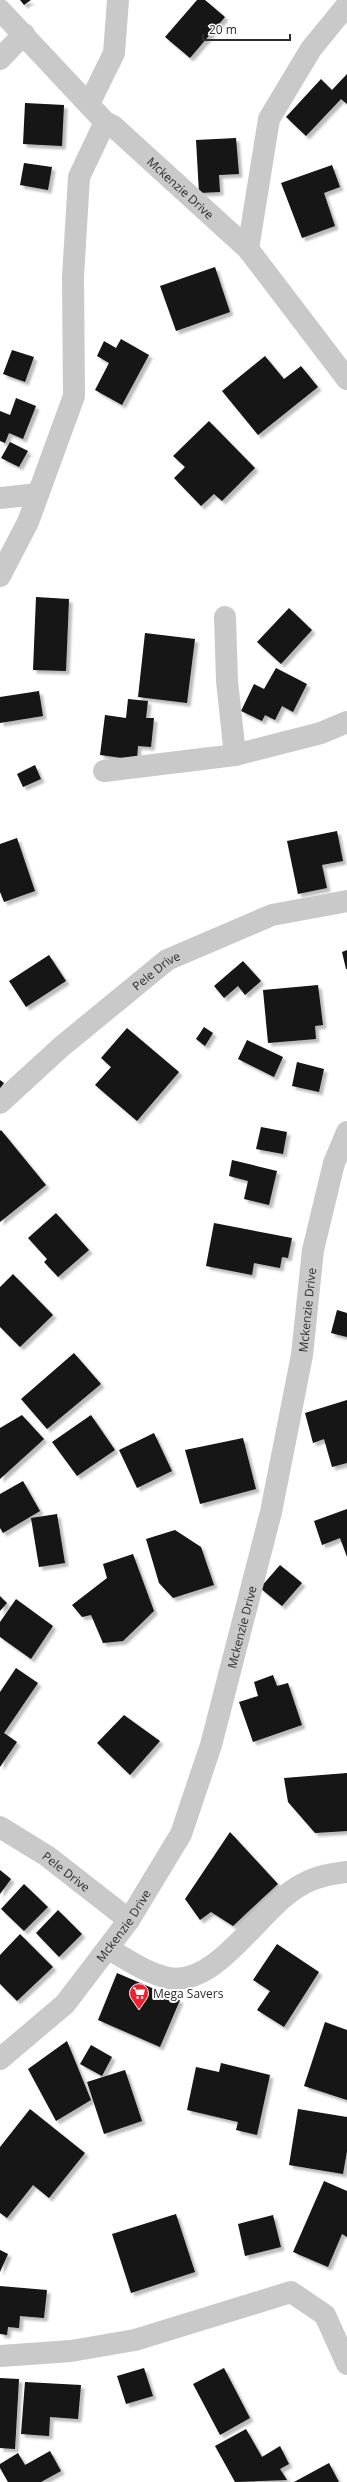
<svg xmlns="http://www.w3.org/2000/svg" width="347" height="2482" font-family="'Open Sans',sans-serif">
<defs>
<filter id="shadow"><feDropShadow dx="3.5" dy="3.5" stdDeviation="1" flood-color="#0004"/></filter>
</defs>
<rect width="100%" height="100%" fill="#fff"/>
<path fill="#131313" filter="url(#shadow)" d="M 20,0 L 31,0 L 24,5 Z
M 197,0 L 205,0 L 225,17 L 190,58 L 165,37 Z
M 347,74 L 347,104 L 341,99 L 306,136 L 286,117 L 321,79 L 332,90 Z
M 25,103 L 64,105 L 62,146 L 23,144 Z
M 236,138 L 239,174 L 219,175 L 220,192 L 199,193 L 196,140 Z
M 24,163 L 52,167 L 48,190 L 20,185 Z
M 332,165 L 340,187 L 324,193 L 335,226 L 302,238 L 281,183 Z
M 215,267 L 230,312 L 176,331 L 160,286 Z
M 121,339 L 149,355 L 122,405 L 95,390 L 109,363 L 97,356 L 104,341 L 116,348 Z
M 12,350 L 34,357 L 25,382 L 3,374 Z
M 265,356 L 284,379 L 301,366 L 318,387 L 258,435 L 222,391 Z
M 16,398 L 36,406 L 23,439 L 9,433 L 5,443 L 0,441 L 0,411 L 10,415 Z
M 209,421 L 255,468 L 222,501 L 214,494 L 201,506 L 174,478 L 185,467 L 173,456 Z
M 10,442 L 28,451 L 19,467 L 1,458 Z
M 36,597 L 69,599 L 66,671 L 33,670 Z
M 289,608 L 312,630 L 281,664 L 257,642 Z
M 145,633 L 195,639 L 187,703 L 138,697 Z
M 276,668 L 307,684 L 293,712 L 282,706 L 275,720 L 265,715 L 262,721 L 241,711 L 254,684 L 264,689 Z
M 39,691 L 43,716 L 0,723 L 0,697 Z
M 128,699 L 148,701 L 146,718 L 154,718 L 151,747 L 138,746 L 137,760 L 100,755 L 105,715 L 126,718 Z
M 35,765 L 41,779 L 23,787 L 17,774 Z
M 337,831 L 343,861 L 322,865 L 327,888 L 298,894 L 287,841 Z
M 17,838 L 35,891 L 4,902 L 0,892 L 0,844 Z
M 347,950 L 347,969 L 346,969 L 342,952 Z
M 49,955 L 66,981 L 26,1007 L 9,981 Z
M 243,961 L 261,981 L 245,995 L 238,986 L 224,998 L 214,986 Z
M 318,985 L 323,1025 L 315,1026 L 316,1039 L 268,1043 L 263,990 Z
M 204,1027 L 213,1033 L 205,1046 L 196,1039 Z
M 127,1028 L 179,1072 L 137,1121 L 95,1085 L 111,1067 L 101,1058 Z
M 247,1040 L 283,1057 L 274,1077 L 238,1059 Z
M 297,1062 L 324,1069 L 319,1092 L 292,1086 Z
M 0,1080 L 4,1083 L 0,1089 Z
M 261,1127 L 287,1132 L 283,1154 L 256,1149 Z
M 1,1130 L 46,1185 L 0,1222 L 0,1131 Z
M 232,1160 L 277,1171 L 269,1205 L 244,1199 L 248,1181 L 229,1176 Z
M 56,1213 L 89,1250 L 58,1277 L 44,1262 L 47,1259 L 28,1238 Z
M 214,1223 L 292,1238 L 288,1258 L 282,1257 L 280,1268 L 254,1263 L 252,1275 L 206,1266 Z
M 13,1274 L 53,1315 L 20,1347 L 0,1327 L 0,1287 Z
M 337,1310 L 347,1313 L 347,1337 L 331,1333 Z
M 74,1353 L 101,1384 L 47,1429 L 21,1399 Z
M 347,1400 L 347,1463 L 332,1467 L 324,1439 L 313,1443 L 305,1413 Z
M 22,1415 L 44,1439 L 0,1479 L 0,1428 Z
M 91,1415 L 115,1450 L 77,1476 L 52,1442 Z
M 154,1433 L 172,1471 L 137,1488 L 119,1450 Z
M 243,1438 L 256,1489 L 200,1504 L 185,1450 Z
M 23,1481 L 40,1511 L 3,1533 L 0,1528 L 0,1494 Z
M 347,1509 L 347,1557 L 340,1538 L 322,1545 L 314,1521 Z
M 57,1514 L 65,1563 L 39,1567 L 31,1518 Z
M 175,1530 L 201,1547 L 214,1585 L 173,1598 L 159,1583 L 146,1539 Z
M 133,1554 L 154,1611 L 123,1641 L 103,1643 L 91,1615 L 82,1617 L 72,1605 L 107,1578 L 103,1564 Z
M 280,1565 L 302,1583 L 282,1606 L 260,1588 Z
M 0,1596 L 7,1603 L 0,1611 Z
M 16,1599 L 53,1626 L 31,1659 L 0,1637 L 0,1622 Z
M 16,1668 L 38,1683 L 4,1733 L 17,1742 L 0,1767 L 0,1692 Z
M 273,1675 L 277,1686 L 288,1683 L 302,1725 L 253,1742 L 239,1702 L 258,1696 L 254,1682 Z
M 124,1715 L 160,1741 L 130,1775 L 97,1743 Z
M 347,1773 L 347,1831 L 315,1833 L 288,1802 L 284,1778 Z
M 230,1832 L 278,1884 L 233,1926 L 211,1912 L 200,1920 L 185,1899 Z
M 0,1870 L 11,1879 L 0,1894 Z
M 24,1884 L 48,1907 L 24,1931 L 1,1909 Z
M 58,1910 L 82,1934 L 59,1957 L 36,1933 Z
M 20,1934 L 53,1967 L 17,2001 L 0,1984 L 0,1955 Z
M 277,1944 L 319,1972 L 284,2027 L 257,2010 L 270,1991 L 253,1980 Z
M 117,1973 L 180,2000 L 160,2047 L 98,2020 Z
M 325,2022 L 347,2030 L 347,2100 L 304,2086 Z
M 67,2041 L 91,2100 L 56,2121 L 28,2069 Z
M 91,2045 L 112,2057 L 102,2076 L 80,2064 Z
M 221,2063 L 270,2075 L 257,2135 L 236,2130 L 238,2122 L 187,2110 L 196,2067 L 219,2072 Z
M 125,2070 L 142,2121 L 104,2134 L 87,2082 Z
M 30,2109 L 85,2153 L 49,2198 L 33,2185 L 7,2218 L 0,2213 L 0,2147 Z
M 298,2109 L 347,2117 L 347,2151 L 343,2174 L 289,2165 Z
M 324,2181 L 347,2191 L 347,2237 L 342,2234 L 328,2267 L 293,2252 Z
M 176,2214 L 195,2272 L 131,2293 L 112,2234 Z
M 273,2215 L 281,2247 L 245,2256 L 238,2224 Z
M 0,2250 L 8,2254 L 0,2272 Z
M 0,2286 L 47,2290 L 44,2318 L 20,2316 L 19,2328 L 8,2327 L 7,2335 L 0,2334 Z
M 144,2368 L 153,2396 L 126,2404 L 117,2376 Z
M 224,2368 L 250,2418 L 220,2435 L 193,2384 Z
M 0,2378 L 19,2379 L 15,2449 L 0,2448 Z
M 25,2382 L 81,2385 L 78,2419 L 50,2417 L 49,2436 L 21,2434 Z
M 246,2429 L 262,2457 L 280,2446 L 289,2464 L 280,2469 L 287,2480 L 235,2482 L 215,2446 Z
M 50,2451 L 61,2471 L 41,2482 L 8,2482 L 0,2468 L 0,2464 L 18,2453 L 25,2465 Z
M 329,2463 L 339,2482 L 294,2482 Z"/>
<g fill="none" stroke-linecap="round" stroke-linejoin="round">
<g stroke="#c9c9c9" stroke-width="22">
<path id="s1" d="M 0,10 L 105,122 L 113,126 L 248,249 L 347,379"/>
<path d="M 0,59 L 24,34"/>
<path d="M 89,104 L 114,53 L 118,0"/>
<path d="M 248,249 L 269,119 L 311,49 L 347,5"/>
<path d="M 0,498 L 38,494"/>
<path d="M 0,576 L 28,522 L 74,396 L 73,277 L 79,177 L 105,122"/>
<path d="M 225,617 L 227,681 L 235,755"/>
<path d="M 104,771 L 235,755 L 321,733 L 347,722"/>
<path id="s2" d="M 0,1103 L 61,1047 L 167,960 L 272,915 L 347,901"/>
<path id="s3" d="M 0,1827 L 47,1856 L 129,1920"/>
<path d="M 109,1949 C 128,1960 148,1974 169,1978 C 219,1987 262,1904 303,1884 C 317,1876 332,1874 347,1872"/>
<path id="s4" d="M 0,2059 L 65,2004 L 129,1920 L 181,1834 L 211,1745 L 271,1512 L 302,1355 L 313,1250 L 334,1163 L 347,1132"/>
<path d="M 0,2356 L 71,2351 L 135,2340 L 291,2292 L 325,2315 L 347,2364"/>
</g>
</g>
<defs>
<g id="supermarket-pin" transform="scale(1)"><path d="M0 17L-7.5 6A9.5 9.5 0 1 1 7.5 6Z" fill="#f0202e" stroke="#fff"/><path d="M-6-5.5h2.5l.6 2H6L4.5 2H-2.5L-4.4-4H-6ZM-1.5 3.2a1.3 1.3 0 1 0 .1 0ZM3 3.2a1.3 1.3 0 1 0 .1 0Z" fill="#fff"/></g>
</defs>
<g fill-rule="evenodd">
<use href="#supermarket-pin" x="139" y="1993"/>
</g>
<g text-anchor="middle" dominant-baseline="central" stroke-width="4" stroke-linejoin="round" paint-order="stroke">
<g font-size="12" fill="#2c2c2c" stroke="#fff">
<text stroke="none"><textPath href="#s1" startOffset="254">Mckenzie Drive</textPath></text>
<text stroke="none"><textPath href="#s2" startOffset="205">Pele Drive</textPath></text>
<text stroke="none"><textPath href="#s4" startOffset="831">Mckenzie Drive</textPath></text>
<text stroke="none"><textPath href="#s4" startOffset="507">Mckenzie Drive</textPath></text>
<text stroke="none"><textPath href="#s3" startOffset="80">Pele Drive</textPath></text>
<text stroke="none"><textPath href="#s4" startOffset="183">Mckenzie Drive</textPath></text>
</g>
<g font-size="12" fill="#2c2c2c" stroke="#fff" text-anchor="start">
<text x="153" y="1993">Mega Savers</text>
</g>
</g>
<path d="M203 34v6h87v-6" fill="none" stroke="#2c2c2c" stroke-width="2"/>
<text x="209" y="34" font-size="12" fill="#2c2c2c" stroke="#ffffff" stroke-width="3" paint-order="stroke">20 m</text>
</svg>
